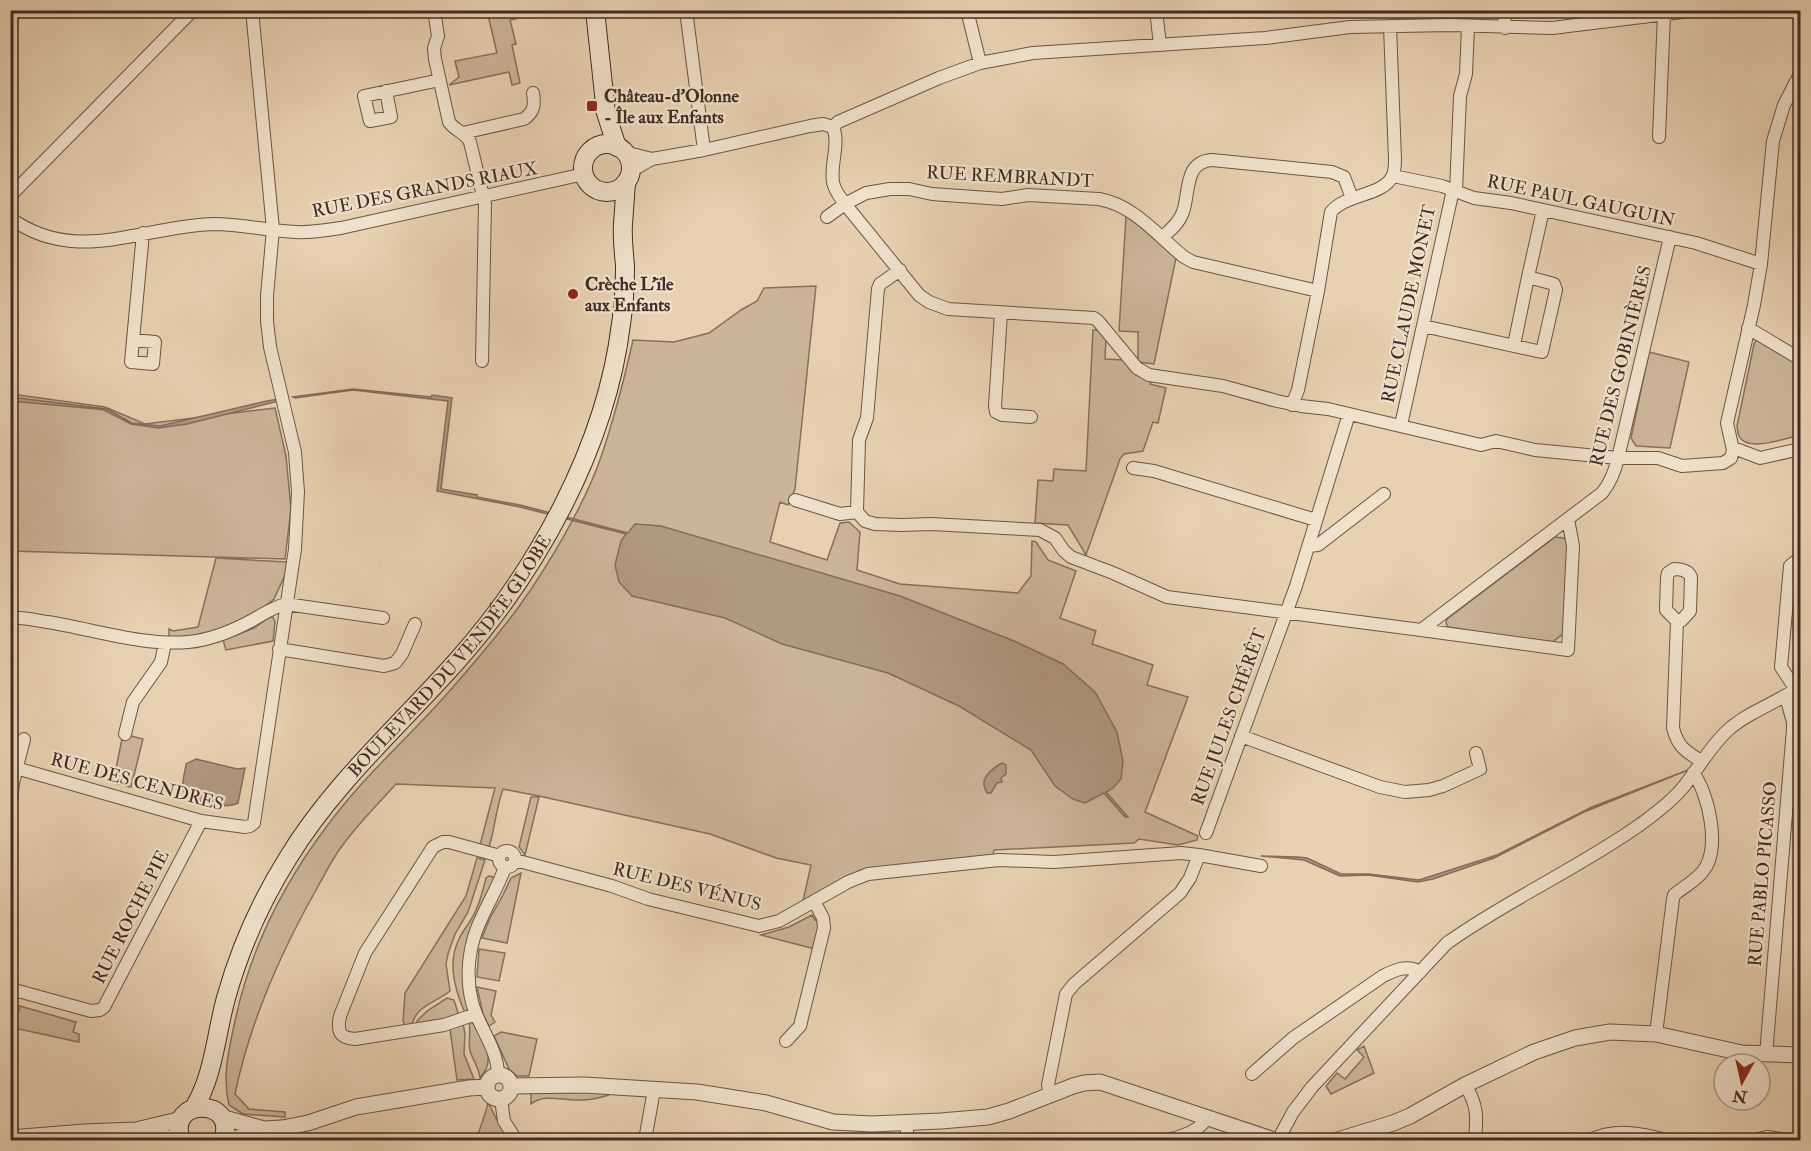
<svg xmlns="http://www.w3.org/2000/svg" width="1811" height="1151" font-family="'IM FELL Double Pica',serif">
<rect width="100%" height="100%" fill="#e8d1b1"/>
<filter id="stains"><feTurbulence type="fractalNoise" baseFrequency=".00333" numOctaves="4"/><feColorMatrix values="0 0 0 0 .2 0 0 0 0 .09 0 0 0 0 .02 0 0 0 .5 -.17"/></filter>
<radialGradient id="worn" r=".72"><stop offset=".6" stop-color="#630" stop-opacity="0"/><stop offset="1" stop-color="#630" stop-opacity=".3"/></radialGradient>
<path fill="#cbb599" stroke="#86705e" stroke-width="1.5" d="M 487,11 L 515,11 L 516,19 L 510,20 L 516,44 L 512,45 L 520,83 L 512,85 L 509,72 L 449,85 L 459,77 L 455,61 L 497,53 Z
M 1126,216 L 1136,222 L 1176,258 L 1154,364 L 1138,362 L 1138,332 L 1119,331 Z
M 816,286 L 795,489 L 788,505 L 780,502 L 770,542 L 827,560 L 840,523 L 849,522 L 860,532 L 857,570 L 900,584 L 1018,593 L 1031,576 L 1032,541 L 1036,542 L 1048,560 L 1076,571 L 1060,618 L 1096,631 L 1092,644 L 1153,665 L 1147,685 L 1188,697 L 1145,812 L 1198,836 L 1197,840 L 1178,845 L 1139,839 L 1134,843 L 994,850 L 993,855 L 861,870 L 803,901 L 811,865 L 776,858 L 710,834 L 539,796 L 503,789 C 496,808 495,828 489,847 L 480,845 L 495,788 L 396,784 C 378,804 358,824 342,846 C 332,859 324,876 316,890 C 280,954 250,1021 235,1094 L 249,1109 L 285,1112 L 285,1117 L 243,1114 L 229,1105 C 222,1076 229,1049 235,1021 C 250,950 284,883 327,826 C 362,778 407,739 446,695 C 470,668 496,637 518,608 C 548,566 584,506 601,457 C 614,419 624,380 633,340 L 674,342 L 709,333 L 741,310 L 757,301 L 764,288 Z
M 1093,330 L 1101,330 L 1106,337 L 1105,359 L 1124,360 L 1136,375 L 1151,382 L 1150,384 L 1166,388 L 1158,423 L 1153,422 L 1143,451 L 1124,454 L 1120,459 L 1086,555 L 1068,525 L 1035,523 L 1038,480 L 1053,481 L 1054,469 L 1086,471 Z
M 1757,339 L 1800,363 L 1800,435 C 1786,438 1747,453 1739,436 C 1738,434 1737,427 1737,426 L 1754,344 Z
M 1649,352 L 1689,362 L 1670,448 L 1636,446 L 1631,438 Z
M 11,394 L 105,407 L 145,424 L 275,408 L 286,456 L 291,509 L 285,559 L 11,551 Z
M 1555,537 L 1564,538 L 1570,545 L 1564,633 L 1550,644 L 1476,634 L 1467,630 L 1448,627 L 1446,623 L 1447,619 Z
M 216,558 L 287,562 L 285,575 L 274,599 L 264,607 L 240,621 L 216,632 L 169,640 L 169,629 L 173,631 L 198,627 Z
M 273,617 L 275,622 L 273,641 L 226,650 L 223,640 L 254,628 L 268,618 Z
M 123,734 L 143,739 L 131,787 L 113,783 Z
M 531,797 L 539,797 L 525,855 L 519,847 Z
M 477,858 L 485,860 L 468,912 L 455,934 L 448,954 L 446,964 L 450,991 C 437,1002 415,1006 412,1025 L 405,1026 L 403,1021 L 405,993 L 466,896 Z
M 521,873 L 507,943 L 482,938 L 490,918 L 503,895 L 511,878 Z
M 489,876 L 496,878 L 478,916 L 468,1012 L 465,1013 C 455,990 447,963 459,939 C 463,930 470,923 474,914 C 480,903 483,890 486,878 Z
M 812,915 L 815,920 L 817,919 L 820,925 L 815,949 L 761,935 L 789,927 Z
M 479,949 L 505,953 L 499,981 L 477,977 Z
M 477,987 L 496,991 L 491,1015 L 495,1022 L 489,1026 L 483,1014 Z
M 447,998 L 454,1000 L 459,1016 L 418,1025 L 417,1021 L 427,1011 Z
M 20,1006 L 76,1022 L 73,1032 L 79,1034 L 79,1042 L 14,1028 Z
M 469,1022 L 473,1023 C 484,1043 497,1059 480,1078 C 479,1068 473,1060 470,1051 C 468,1041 471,1032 469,1022 Z
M 463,1024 L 465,1033 L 464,1054 L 474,1079 L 457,1080 L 450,1029 Z
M 501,1032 L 537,1039 L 529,1076 L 517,1076 L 509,1069 L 494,1036 Z
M 1364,1046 L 1374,1073 L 1331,1094 L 1326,1086 L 1337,1073 L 1345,1079 L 1364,1057 L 1357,1050 Z
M 531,1091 L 610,1091 L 609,1095 C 600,1098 589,1100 580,1100 C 563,1101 545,1093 531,1104 Z
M 488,1102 L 497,1120 L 500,1120 L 511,1140 L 477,1140 C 479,1127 486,1116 488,1102 Z"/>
<path fill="#af9981" stroke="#836d5c" stroke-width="1.5" d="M 353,389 L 431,397 L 432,395 L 452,398 L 441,489 L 477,495 L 477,497 L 520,505 L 628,533 L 635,524 L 661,526 L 900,596 L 1014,641 L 1063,664 L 1095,692 L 1117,732 L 1123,761 L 1121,779 L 1113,788 L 1106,792 L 1128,817 L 1125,817 L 1104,793 L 1085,803 L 1073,799 L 1055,786 L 1031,750 L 959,706 L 888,673 L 782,644 L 725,618 L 632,596 L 619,582 L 615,565 L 621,541 L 626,534 L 520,507 L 437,491 L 448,401 L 353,390 L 295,398 L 293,397 Z
M 10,397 L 107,409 L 132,423 L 160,426 L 267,401 L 279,399 L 279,401 L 187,424 L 158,428 L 131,424 L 104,410 L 97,409 L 11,401 Z
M 196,759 L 237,769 L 245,768 L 238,803 C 223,810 199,802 185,794 C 180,785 185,774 186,764 Z
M 1002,763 L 1006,765 L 1006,774 L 1001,778 L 1002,782 L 997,783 L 991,793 L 987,793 C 986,790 983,786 984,783 C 984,775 996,766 1002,763 Z
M 1688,770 L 1584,812 L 1494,858 L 1433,879 L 1418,882 L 1368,875 L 1340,876 L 1304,860 L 1261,856 L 1298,857 L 1307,858 L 1341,874 L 1369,874 L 1419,880 L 1497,855 L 1592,807 Z"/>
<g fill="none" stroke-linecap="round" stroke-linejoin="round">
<g stroke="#6a5547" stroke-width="14">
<path id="minor" d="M 434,10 L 438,36 L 434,48 L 435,59 L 449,122 C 455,131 465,132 470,142 L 485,204 L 482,361
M 686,10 L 704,150
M 967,10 L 980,63
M 1156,10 L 1160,45
M 1504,10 L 1505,28
M 386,91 L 391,117 L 370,121 L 364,96 L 440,80
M 833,127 C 840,144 830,164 833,182 C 834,190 840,197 845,204 L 919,295 L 929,302 L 948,309 L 1094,318 L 1098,321 L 1137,368 L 1149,375 L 1223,386 L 1277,401 L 1301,406 L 1328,409 L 1481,445 L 1496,441 L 1535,450 L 1618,458 L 1658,458 L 1682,466 L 1723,463 L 1731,458 L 1733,450 L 1739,450 L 1760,458 L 1800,449
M 833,127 L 838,122 L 939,78 L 980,63 L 1033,53 L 1265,38 L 1350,27 L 1450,25 L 1552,28 L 1699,10
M 463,133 L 524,119 C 534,112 535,105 533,93
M 1659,137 L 1664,14
M 624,152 L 652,159
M 631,171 L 652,159 L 704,150 L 810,126 L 823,124 L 833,127
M 1393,176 L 1442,186 L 1474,198 L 1511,203 L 1696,243 L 1761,264
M 1456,191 L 1460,96 L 1466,74 L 1468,27
M 10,196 L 193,10
M 827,217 L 845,204 L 866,193 L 890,189 L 909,189 L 932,194 L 1002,199 L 1028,195 L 1099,199 C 1134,205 1158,236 1184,257 L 1193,262 L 1318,291
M 10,218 C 76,266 142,226 214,224 C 242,224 268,231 296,232 C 311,233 326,230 341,228 L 584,174
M 1162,237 C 1171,230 1179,223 1183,212 C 1190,191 1184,162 1212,160 L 1332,172 L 1344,177 L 1352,198
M 1528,277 L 1543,210
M 1001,313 L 995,406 L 996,412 L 1002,415 L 1031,417
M 1423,326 L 1542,352 L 1556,290 L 1554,284 L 1528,277 L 1514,345
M 1748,328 L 1800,359
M 133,340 L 155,342 L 153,364 L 131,362 L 143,233
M 1292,405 L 1298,390 L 1318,291 L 1331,212 C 1345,194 1382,196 1392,177 C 1395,172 1395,165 1395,159 L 1390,26
M 1401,425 L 1453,190
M 1733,450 L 1727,423 L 1754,305 L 1761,264 L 1773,141 L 1784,105 L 1800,74
M 1133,468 L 1154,471 L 1316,520
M 795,500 L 840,514 L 857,512 L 865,521 L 875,524 L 902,525 L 932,524 L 1040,530 L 1055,538 L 1064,551 L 1071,557 L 1113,573 L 1167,597 L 1421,630 L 1602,493 C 1611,482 1615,471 1618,458 L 1670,237
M 857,512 L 859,440 L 867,418 L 878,289 L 880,284 L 900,270
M 1309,546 L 1318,545 L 1384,494
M 1674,569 C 1681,569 1688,570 1691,577 L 1690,611 L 1682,620 L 1677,621 L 1666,610 L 1667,577 L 1668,573 Z
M 1788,595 L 1800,585
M 10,618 C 22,617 35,620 47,622 C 93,629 142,646 188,642 C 210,640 230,632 249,622 C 261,616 272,607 286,604 L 383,618
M 1677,621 L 1673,728 C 1678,747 1685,751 1701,761
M 1421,630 L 1568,650 L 1573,546 L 1568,519
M 279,649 L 384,666 L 395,663 L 402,654 L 415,624
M 1796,690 L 1781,667 L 1790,566 L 1800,558
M 125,734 L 133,702 L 161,662 L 165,643
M 1241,736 L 1380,787 L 1405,792 L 1429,790 L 1443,786 L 1480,769 L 1476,753
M 16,768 L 201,821 L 245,827 L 250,826 L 254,823 L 295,549 L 298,492 L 295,452 L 270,347 L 267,321 L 267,296 L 273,229 L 252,10
M 10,811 L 13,783 L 24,739
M 1206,833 L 1296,586 L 1349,414
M499 859a8 8 0 1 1 16 0a8 8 0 1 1-16 0Z
M 515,860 L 612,886 L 648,899 L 759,926 L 779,921 L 848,882 L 868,874 L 999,860 L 1054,862 L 1181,853 L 1199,855 L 1261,866
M 10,987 L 18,991 L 91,1011 L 100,1010 L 104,1007 L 201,821
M 476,1014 L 444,1025 L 355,1039 C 339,1038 337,1031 340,1016 L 365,953 L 433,847 L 443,842 L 449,842 L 500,856
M 1656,1034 L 1673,899 L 1674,895 C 1683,887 1696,881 1703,871 C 1721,850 1709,793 1693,773
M 786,1041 L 800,1026 L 824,928 L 823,918 L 814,901
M 1766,1055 L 1793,729 L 1793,722 L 1786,697
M 1252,1074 L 1293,1038 L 1383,976 C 1395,970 1407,964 1420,972
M 498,1075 C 498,1048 478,1027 472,1002 C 465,974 469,943 482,917 C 490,899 499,885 505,867
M 1465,1085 C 1478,1105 1477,1117 1475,1140
M 1050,1094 L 1048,1085 L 1066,994 L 1074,984 L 1180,893 L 1190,878 L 1199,855
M 501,1099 L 504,1121 L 516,1140
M 645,1140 L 654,1090
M 907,1140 L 907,1122
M 1167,1140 C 1180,1137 1201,1131 1206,1118
M 1278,1140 L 1293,1112 L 1312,1087 L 1447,943 C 1509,899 1579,868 1641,824 C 1657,812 1676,798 1688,781 C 1701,764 1711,746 1727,731 C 1747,712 1778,703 1800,686
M 1590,1140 C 1615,1128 1641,1133 1666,1140
M 1754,1140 L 1767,1137 L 1790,1140"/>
</g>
<g stroke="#6a5547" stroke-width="17">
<path id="tertiary" d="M487 1087a12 12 0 1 1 24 0a12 12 0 1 1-24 0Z
M 511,1086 L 584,1085 L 697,1092 L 766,1103 L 833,1122 L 872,1124 L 941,1121 L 988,1117 L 1009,1111 L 1073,1086 L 1084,1083 L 1100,1082 L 1274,1140
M 221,1117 L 264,1129 L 282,1128 L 308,1123 L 356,1107 L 469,1088 L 487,1087
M 139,1131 L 177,1140
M 10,1138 L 84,1132 L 136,1130 L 182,1119
M 228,1140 L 250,1135 L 264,1129
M 1338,1140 L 1393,1123 L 1410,1116 L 1465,1085 L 1534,1052 L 1575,1038 L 1610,1032 L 1656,1034 L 1742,1053 L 1800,1055"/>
</g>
<g stroke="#402c24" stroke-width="20">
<g id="secondary">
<path d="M 595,10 L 606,113 L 617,147"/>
<circle cx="607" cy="168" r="24"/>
<path id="s1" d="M 194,1108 C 214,1075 216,1034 226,998 C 240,948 261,901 288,858 C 333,784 399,726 456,662 C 537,571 606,447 621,324 C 624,305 625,286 625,266 C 624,253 622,238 623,224 C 624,210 625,196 626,182"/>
<path d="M 181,1140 C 165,1097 239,1097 223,1140"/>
</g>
</g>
<use href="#minor" stroke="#f0e1cc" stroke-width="12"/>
<use href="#tertiary" stroke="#f0e1cc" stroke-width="15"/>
<use href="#secondary" stroke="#f0e1cc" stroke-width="18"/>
</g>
<g fill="#8f2418" stroke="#f0e1cc" stroke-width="2">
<rect x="586" y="100" width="12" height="12" rx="3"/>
<circle cx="573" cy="294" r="6"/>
</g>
<g text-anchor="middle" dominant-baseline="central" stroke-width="4.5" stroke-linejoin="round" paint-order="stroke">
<g font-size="18" font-weight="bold" fill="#402c24" stroke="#f0e1cc" text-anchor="start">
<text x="604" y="96">Château-d'Olonne<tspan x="604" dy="21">- Île aux Enfants</tspan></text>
<text x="585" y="284">Crèche L'ïle<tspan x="585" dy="21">aux Enfants</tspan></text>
</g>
<g font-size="18" fill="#402c24" stroke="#f0e1cc">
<text transform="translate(1010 177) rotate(3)">RUE REMBRANDT</text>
<text transform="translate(425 190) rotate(-11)">RUE DES GRANDS RIAUX</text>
<text transform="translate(1581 201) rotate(12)">RUE PAUL GAUGUIN</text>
<text transform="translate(1409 304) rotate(-78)">RUE CLAUDE MONET</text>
<text transform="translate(1621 366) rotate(-76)">RUE DES GOBINIÈRES</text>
<text stroke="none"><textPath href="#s1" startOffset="528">BOULEVARD DU VENDÉE GLOBE</textPath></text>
<text transform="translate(1229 717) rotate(-70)">RUE JULES CHÉRÊT</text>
<text transform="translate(137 782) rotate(15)">RUE DES CENDRES</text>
<text transform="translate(1763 874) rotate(-85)">RUE PABLO PICASSO</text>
<text transform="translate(687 887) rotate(14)">RUE DES VÉNUS</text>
<text transform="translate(131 917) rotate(-63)">RUE ROCHE PIE</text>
</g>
</g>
<rect width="1811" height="1151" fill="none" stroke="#e8d1b1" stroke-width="36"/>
<rect x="12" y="12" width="1787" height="1127" fill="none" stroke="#402c24" stroke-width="3"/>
<rect x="18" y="18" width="1775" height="1115" fill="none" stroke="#402c24" stroke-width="1.5"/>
<g transform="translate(1742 1082) rotate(188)"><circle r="28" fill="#f0e1cc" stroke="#aa9989" stroke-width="1.5"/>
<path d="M0-4.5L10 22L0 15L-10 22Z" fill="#8f2418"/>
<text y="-9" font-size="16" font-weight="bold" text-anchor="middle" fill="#402c24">N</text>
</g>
<rect width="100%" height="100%" filter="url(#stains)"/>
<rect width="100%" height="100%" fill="url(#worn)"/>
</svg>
